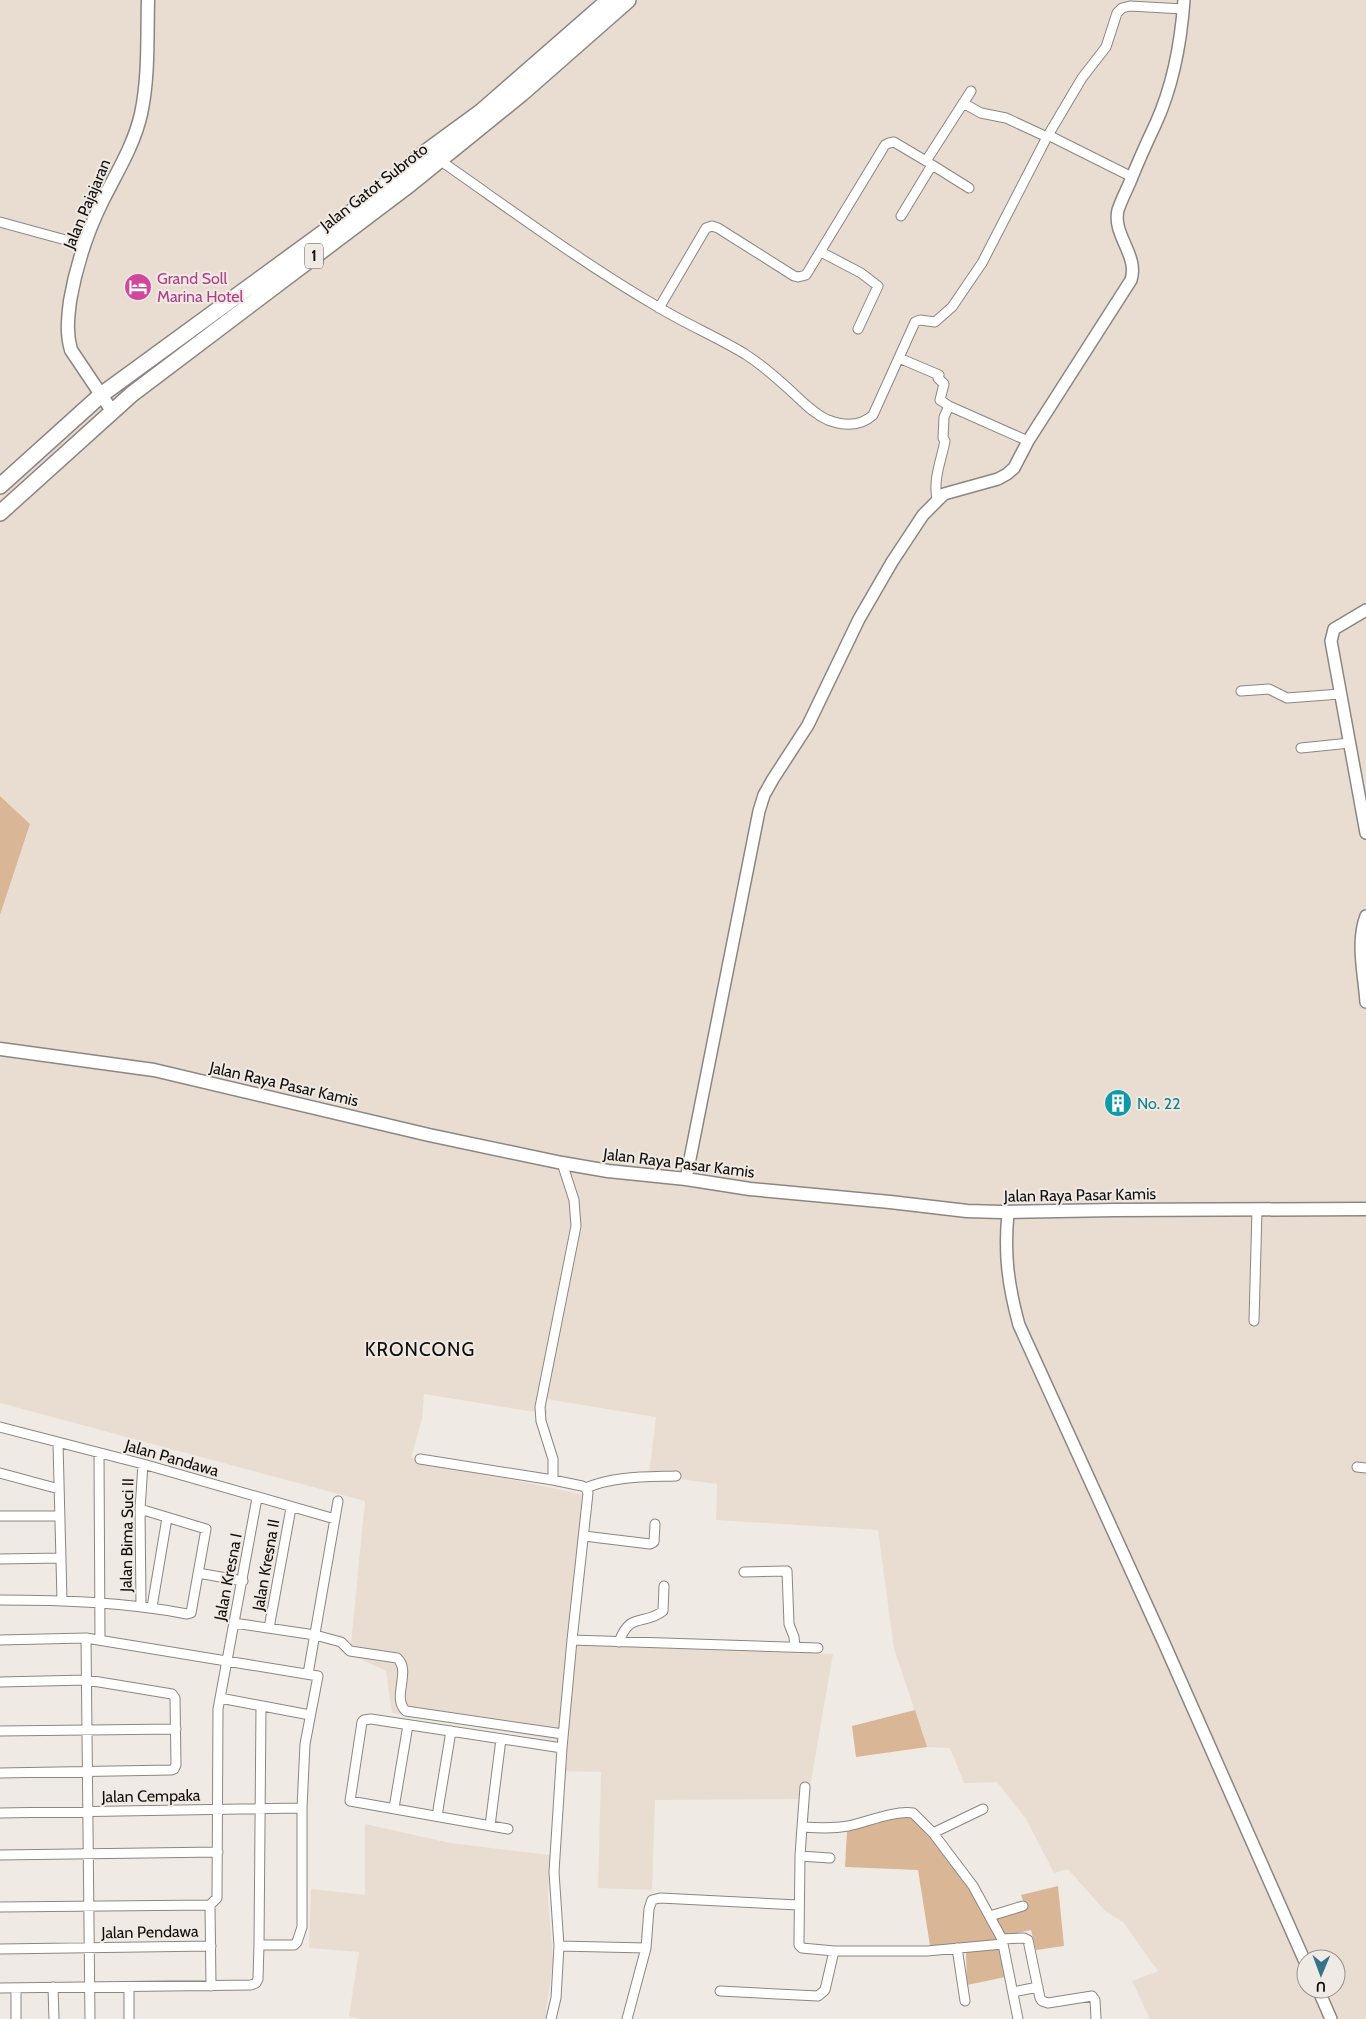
<svg xmlns="http://www.w3.org/2000/svg" width="1366" height="2019" font-family="Cabin,sans-serif">
<rect width="100%" height="100%" fill="#f0eae4"/>
<path fill="#e9ddd2" fill-rule="evenodd" d="M 0,0 L 1366,0 L 1366,2019 L 1150,2019 L 1132,1981 L 1158,1971 L 1123,1922 L 1105,1911 L 1068,1869 L 1054,1873 L 1026,1819 L 997,1782 L 964,1783 L 950,1748 L 927,1747 L 894,1649 L 878,1530 L 716,1520 L 717,1484 L 649,1475 L 656,1417 L 546,1399 L 547,1414 L 424,1394 L 422,1419 L 411,1458 L 585,1495 L 568,1643 L 833,1654 L 808,1799 L 655,1800 L 652,1890 L 598,1888 L 601,1772 L 559,1771 L 556,1740 L 392,1713 L 386,1671 L 350,1654 L 365,1501 L 0,1403 L 0,915 L 30,824 L 0,796 ZM 1306,1959 L 1336,1959 L 1336,1989 L 1306,1989 Z
M 365,1824 L 450,1843 L 550,1855 L 548,1898 L 553,1961 L 545,2019 L 359,2019 L 349,2016 L 359,1952 L 309,1948 L 311,1889 L 365,1895 Z"/>
<path fill="#d9b696" d="M 0,796 L 30,824 L 0,915 Z
M 915,1710 L 927,1747 L 856,1757 L 852,1726 Z
M 913,1809 L 926,1834 L 955,1861 L 996,1916 L 1026,1908 L 1021,1895 L 1058,1886 L 1064,1946 L 1036,1950 L 1031,1930 L 1003,1936 L 1010,1976 L 967,1985 L 966,1950 L 931,1952 L 918,1870 L 845,1867 L 847,1832 Z"/>
<g fill="none" stroke-linecap="round" stroke-linejoin="round">
<g stroke="#8c8681" stroke-width="11">
<path id="minor" d="M 963,103 L 981,113 L 1006,118 L 1047,137
M 1048,135 L 1132,177
M 438,159 C 510,209 582,263 658,307 C 686,324 717,337 745,354 C 762,365 777,378 792,392 C 803,402 814,414 828,420 C 844,426 860,427 873,415 L 915,322 L 920,320 L 935,322 L 952,307 L 982,263 L 1047,137 L 1082,78 L 1106,47 L 1117,13 L 1122,8 L 1130,6 L 1183,9
M 929,163 L 969,188
M 901,216 L 932,165
M 0,222 L 84,245
M 821,252 L 861,273 L 878,286 L 858,329
M 659,308 L 706,228 L 712,226 L 718,228 L 794,276 L 798,277 L 806,275 L 885,145 L 889,143 L 894,142 L 926,161 L 971,91
M 899,358 L 939,375 L 938,378 L 944,384 L 940,400 L 949,406 L 1028,441
M 937,499 C 933,479 941,461 945,441 L 943,438 L 944,417 L 949,406
M 1241,691 L 1269,689 L 1287,698 L 1340,694
M 1301,748 L 1350,743
M 1254,1321 L 1257,1210
M 0,1427 L 143,1464 L 335,1519
M 58,1443 L 62,1600
M 99,1454 L 100,1640
M 420,1459 L 553,1480
M 1357,1467 L 1366,1468
M 0,1473 L 59,1489
M 586,1488 C 614,1476 645,1477 676,1476
M 0,1516 L 60,1516
M 584,1536 L 650,1544 L 654,1542 L 655,1524
M 0,1559 L 61,1558
M 744,1572 L 787,1571 L 789,1624 L 794,1637 L 795,1647
M 198,1573 L 243,1581
M 0,1600 C 63,1600 125,1602 187,1614 L 191,1613 L 206,1529 L 140,1509
M 141,1606 L 140,1509 L 143,1464
M 152,1607 L 167,1518
M 234,1623 L 315,1635 L 341,1642 L 350,1651 L 397,1658 C 412,1671 391,1698 406,1711 L 563,1734
M 269,1628 L 291,1508
M 86,1638 L 90,2019
M 0,1640 L 86,1638 L 318,1676 L 305,1744 L 302,1808 L 302,1927 L 297,1942 L 294,1945 L 259,1945
M 572,1640 L 818,1648
M 619,1642 C 630,1611 644,1626 663,1611 L 664,1586
M 308,1674 L 338,1501
M 0,1682 L 87,1680 L 172,1694 L 175,1698 L 176,1765 L 174,1769 L 171,1770 L 0,1773
M 220,1698 L 310,1715
M 0,1731 L 176,1729
M 394,1808 L 408,1725
M 0,1813 L 302,1808
M 437,1816 L 451,1731
M 490,1826 L 501,1739
M 802,1827 L 805,1787
M 508,1829 L 350,1801 L 362,1722 L 364,1720 L 371,1719 L 562,1748
M 933,1833 L 983,1809
M 0,1855 L 218,1852
M 800,1856 L 802,1827 C 818,1828 832,1829 848,1826 C 867,1822 895,1810 913,1813 L 933,1833 L 973,1886 L 1002,1939
M 830,1858 L 800,1856 L 799,1941 L 799,1945 L 802,1948 L 834,1951 L 927,1951 L 1003,1944
M 210,1905 L 211,1986
M 0,1907 L 210,1905 L 217,1898 L 218,1709 L 257,1498
M 990,1916 L 1023,1906
M 559,1946 L 646,1948
M 957,1948 L 965,2001
M 0,1949 L 211,1946
M 53,1987 L 54,2019
M 129,1987 L 129,2019
M 0,1988 L 251,1985 L 256,1983 L 258,1979 L 259,1945 L 261,1706
M 720,1991 L 818,1996 L 825,1990 L 834,1951
M 1013,1992 L 1038,1987
M 16,2019 L 16,1988
M 551,2019 L 556,1998 L 559,1946 L 554,1872 L 562,1748 L 572,1640 L 588,1493 L 586,1488 L 582,1486 L 553,1480 L 553,1459 L 541,1421 L 540,1407 L 576,1226 L 574,1200 L 562,1163
M 627,2019 L 646,1948 L 649,1909 L 652,1900 L 660,1898 L 799,1905
M 1018,2019 L 1002,1939 L 1024,1938 L 1028,1940 L 1040,1998 L 1042,2001 L 1048,2003 L 1092,1996 L 1095,2000 L 1096,2019"/>
</g>
<g stroke="#8c8681" stroke-width="14">
<path id="tertiary" d="M 1366,610 L 1334,629 L 1331,641 L 1366,833
M 1366,916 C 1356,942 1364,974 1366,1002
M 686,1179 L 759,811 L 764,795 L 773,779 L 808,725 L 859,619 L 892,562 L 923,515 L 944,494 L 998,479 L 1007,474 L 1014,468 L 1028,441 L 1131,280 C 1139,255 1112,235 1118,210 C 1121,201 1126,191 1130,182 C 1138,162 1147,142 1156,123 C 1174,83 1181,42 1184,0
M 1008,1213 C 1004,1254 1008,1285 1019,1325 L 1164,1643 L 1306,1964
M 1318,1989 L 1331,2019"/>
</g>
<g stroke="#8c8681" stroke-width="15">
<path id="secondary" d="M 112,411 L 71,350 C 66,333 68,318 70,301 C 76,267 87,232 103,200 C 117,172 134,145 141,114 C 149,77 147,37 148,0
M 0,1049 L 154,1070 L 429,1135 L 562,1163 L 608,1171 L 686,1179 L 750,1189 L 890,1202 L 967,1211 L 1001,1212 L 1115,1210 L 1366,1209"/>
</g>
<g stroke="#8c8681" stroke-width="18">
<path id="trunk" d="M 0,486 L 101,395 L 353,211 L 430,149 L 482,111 L 609,0
M 0,513 L 132,394 L 410,184 L 521,94 L 628,0"/>
</g>
<use href="#minor" stroke="#fff" stroke-width="9"/>
<use href="#tertiary" stroke="#fff" stroke-width="11"/>
<use href="#secondary" stroke="#fff" stroke-width="12"/>
<use href="#trunk" stroke="#fff" stroke-width="15"/>
</g>
<defs>
<g id="hotel-disc" transform="scale(1.4375)"><circle r="9.5" fill="#d1479c" stroke="#f0eae4"/><path d="M-6-4.5h1.5V1H6V5H4.5V3h-9V5H-6ZM-4 0a1.8 1.8 0 1 1 3.6 0ZM.5 0V-2.5h3Q6-2.5 6 0Z" fill="#fff"/></g>
<g id="building-disc" transform="scale(1.4375)"><circle r="9.5" fill="#0f9aa8" stroke="#f0eae4"/><path d="M-4-6H4V6H1V3H-1V6H-4ZM-2.5-4.3h1.7v1.8h-1.7ZM.8-4.3h1.7v1.8H.8ZM-2.5-1h1.7V.8h-1.7ZM.8-1h1.7V.8H.8Z" fill="#fff"/></g>
</defs>
<g fill-rule="evenodd">
<use href="#hotel-disc" x="138" y="287"/>
<use href="#building-disc" x="1118" y="1103"/>
</g>
<g text-anchor="middle" dominant-baseline="central" stroke-width="4" stroke-linejoin="round" paint-order="stroke">
<rect fill="#f0eae4" stroke="#53504d" stroke-width="1" x="305" y="243.5" width="18" height="25" rx="4"/>
<g font-size="15" font-weight="bold" fill="#100e0c">
<text x="314" y="256">1</text>
</g>
<g font-size="16" fill="#100e0c" stroke="#f0eae4">
<text transform="translate(374 187) rotate(-38)">Jalan Gatot Subroto</text>
<text transform="translate(87 204) rotate(-67)">Jalan Pajajaran</text>
<text transform="translate(284 1084) rotate(13)">Jalan Raya Pasar Kamis</text>
<text transform="translate(679 1163) rotate(7)">Jalan Raya Pasar Kamis</text>
<text transform="translate(1080 1195) rotate(-1)">Jalan Raya Pasar Kamis</text>
<text transform="translate(172 1458) rotate(16)">Jalan Pandawa</text>
<text transform="translate(127 1535) rotate(-89)">Jalan Bima Suci II</text>
<text transform="translate(266 1565) rotate(-80)">Jalan Kresna II</text>
<text transform="translate(228 1577) rotate(-79)">Jalan Kresna I</text>
<text transform="translate(151 1796) rotate(-1)">Jalan Cempaka</text>
<text transform="translate(150 1932) rotate(-1)">Jalan Pendawa</text>
</g>
<g font-size="16" fill="#b23c85" stroke="#f0eae4" text-anchor="start">
<text x="157" y="278">Grand Soll<tspan x="157" dy="18">Marina Hotel</tspan></text>
</g>
<g font-size="16" fill="#0d838f" stroke="#f0eae4" text-anchor="start">
<text x="1137" y="1103">No. 22</text>
</g>
<g font-size="19" letter-spacing="1" fill="#100e0c" stroke="#f0eae4">
<text x="420" y="1349">KRONCONG</text>
</g>
</g>
<g transform="translate(1321 1974) rotate(181)"><circle r="24" fill="#f0eae4" stroke="#96928e"/>
<path d="M0-4L9 19L0 12L-9 19Z" fill="#367289"/>
<text y="-8" font-size="14" font-weight="bold" text-anchor="middle" fill="#100e0c">U</text>
</g>
</svg>
